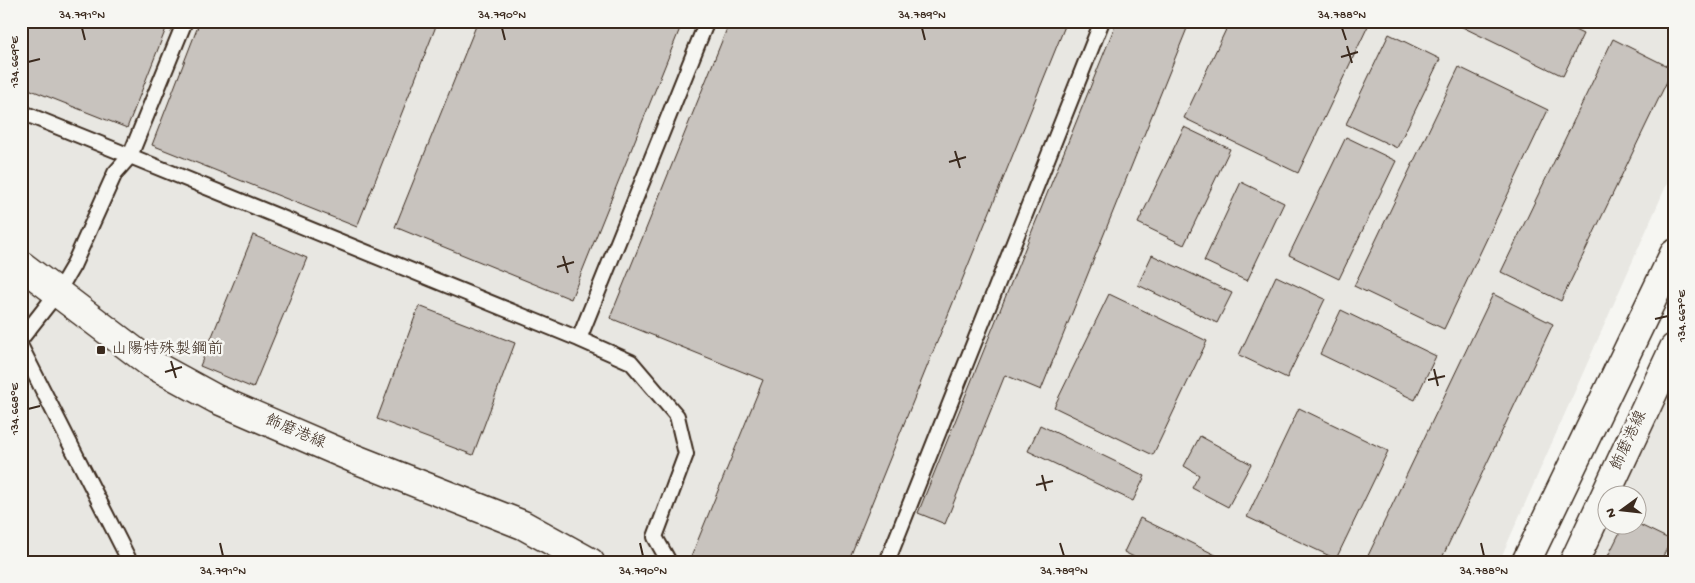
<svg xmlns="http://www.w3.org/2000/svg" width="1695" height="583" font-family="'Gochi Hand','Klee One',sans-serif">
<rect width="100%" height="100%" fill="#f6f6f2"/>
<filter id="ink" filterUnits="userSpaceOnUse"><feTurbulence type="fractalNoise" baseFrequency=".02" numOctaves="2"/><feDisplacementMap in="SourceGraphic" scale="10" xChannelSelector="R" yChannelSelector="G"/><feConvolveMatrix kernelMatrix="1 2 1 2 8 2 1 2 1" color-interpolation-filters="sRGB"/></filter>
<g filter="url(#ink)">
<path fill="#e8e7e2" fill-rule="evenodd" d="M 21,21 L 1674,21 L 1674,168 L 1499,562 L 21,562 Z
M 1674,342 L 1674,562 L 1569,562 ZM 1608,496 L 1638,496 L 1638,526 L 1608,526 Z"/>
<path fill="#c8c3be" stroke="#3b2a1e" d="M 21,21 L 169,21 L 127,128 L 21,86 Z
M 200,21 L 438,21 L 357,227 L 152,145 Z
M 478,21 L 683,21 L 571,299 L 395,227 Z
M 730,21 L 1067,21 L 848,562 L 689,562 L 763,380 L 610,318 Z
M 1117,21 L 1190,21 L 1041,390 L 1005,375 L 945,524 L 918,513 Z
M 1230,21 L 1358,21 L 1368,26 L 1298,173 L 1184,118 Z
M 1450,21 L 1556,21 L 1583,34 L 1563,76 Z
M 1389,34 L 1440,59 L 1397,148 L 1346,124 Z
M 1613,39 L 1673,69 L 1561,301 L 1501,272 Z
M 1459,67 L 1548,110 L 1444,329 L 1354,286 Z
M 1184,127 L 1230,149 L 1184,245 L 1138,223 Z
M 1346,137 L 1396,161 L 1339,279 L 1289,255 Z
M 1241,182 L 1284,203 L 1247,281 L 1204,261 Z
M 253,235 L 307,258 L 253,388 L 200,366 Z
M 1152,255 L 1232,293 L 1217,323 L 1138,285 Z
M 1276,276 L 1325,299 L 1287,378 L 1239,355 Z
M 1109,294 L 1207,341 L 1153,455 L 1054,407 Z
M 1493,294 L 1553,324 L 1440,562 L 1365,562 Z
M 419,306 L 515,343 L 473,455 L 377,419 Z
M 1341,310 L 1436,356 L 1415,400 L 1320,354 Z
M 1299,408 L 1388,451 L 1336,559 L 1247,517 Z
M 1040,425 L 1145,476 L 1133,501 L 1028,451 Z
M 1200,436 L 1251,464 L 1228,507 L 1192,488 L 1199,475 L 1184,466 Z
M 1140,518 L 1230,562 L 1144,562 L 1124,552 Z
M 1638,524 L 1671,540 L 1660,562 L 1605,562 L 1623,526 Z"/>
<g fill="none" stroke-linecap="round" stroke-linejoin="round">
<g stroke="#3b2a1e" stroke-width="18">
<path id="service" d="M 21,112 L 130,156 L 185,21
M 21,339 L 57,293 L 73,266 L 115,173 L 130,156 L 579,339 L 631,362 L 677,416 L 686,454 L 655,537 L 669,562
M 579,339 L 707,21
M 21,347 L 130,562
M 887,562 L 1102,21"/>
</g>
<g stroke="#3b2a1e" stroke-width="31">
<path id="tertiary" d="M 1526,562 L 1674,254"/>
</g>
<g stroke="#3b2a1e" stroke-width="31">
<path id="secondary" d="M 21,265 L 150,363 L 216,399 L 353,458 L 523,525 L 590,562
M 1574,562 L 1674,348"/>
</g>
<use href="#service" stroke="#f6f6f2" stroke-width="14"/>
<use href="#tertiary" stroke="#f6f6f2" stroke-width="28"/>
<use href="#secondary" stroke="#f6f6f2" stroke-width="28"/>
</g>
</g>
<path fill="none" stroke="#3b2a1e" stroke-width="2" d="M 82,28 L 85,40M 502,28 L 505,40M 922,28 L 925,40M 1342,28 L 1346,40M 1347,46 L 1352,63M 1341,57 L 1358,52M 28,62 L 40,59M 955,151 L 960,168M 949,162 L 966,157M 563,256 L 568,273M 557,267 L 574,262M 1655,319 L 1668,316M 171,361 L 176,378M 1434,369 L 1438,386M 165,372 L 182,367M 1428,380 L 1445,376M 28,409 L 40,406M 1042,475 L 1046,491M 1036,485 L 1053,481M 220,543 L 223,556M 640,543 L 643,556M 1060,543 L 1064,556M 1481,543 L 1484,556"/>
<rect fill="#3b2a1e" stroke="#f6f6f2" stroke-width="2" x="96" y="345" width="10" height="10" rx="2.5"/>
<g text-anchor="middle" dominant-baseline="central" stroke-width="5" stroke-linejoin="round" paint-order="stroke">
<g font-size="16" fill="#3b2a1e" stroke="#f6f6f2" text-anchor="start">
<text x="111" y="350">山陽特殊製鋼前</text>
</g>
<g font-size="16" fill="#3b2a1e" stroke="#f6f6f2">
<text transform="translate(295 433) rotate(23)">飾磨港線</text>
<text transform="translate(1630 441) rotate(-65)">飾磨港線</text>
</g>
</g>
<rect width="1695" height="583" fill="none" stroke="#f6f6f2" stroke-width="55"/>
<g transform="translate(1622 510) rotate(255)"><circle r="24" fill="#f6f6f2" stroke="#aba49d"/>
<path d="M0-4L9 19L0 12L-9 19Z" fill="#3b2a1e"/>
<text y="-8" font-size="14" font-weight="bold" text-anchor="middle" fill="#3b2a1e">N</text>
</g>
<rect x="28" y="28" width="1640" height="528" fill="none" stroke="#3b2a1e" stroke-width="2"/>
<g font-size="12" text-anchor="middle" fill="#3b2a1e">
<text x="82" y="18">34.791°N</text>
<text x="502" y="18">34.790°N</text>
<text x="922" y="18">34.789°N</text>
<text x="1342" y="18">34.788°N</text>
<text transform="translate(14 62) rotate(-90)" y="4">134.669°E</text>
<text transform="translate(1681 316) rotate(-90)" y="4">134.667°E</text>
<text transform="translate(14 409) rotate(-90)" y="4">134.668°E</text>
<text x="223" y="574">34.791°N</text>
<text x="643" y="574">34.790°N</text>
<text x="1064" y="574">34.789°N</text>
<text x="1484" y="574">34.788°N</text>
</g>
</svg>
